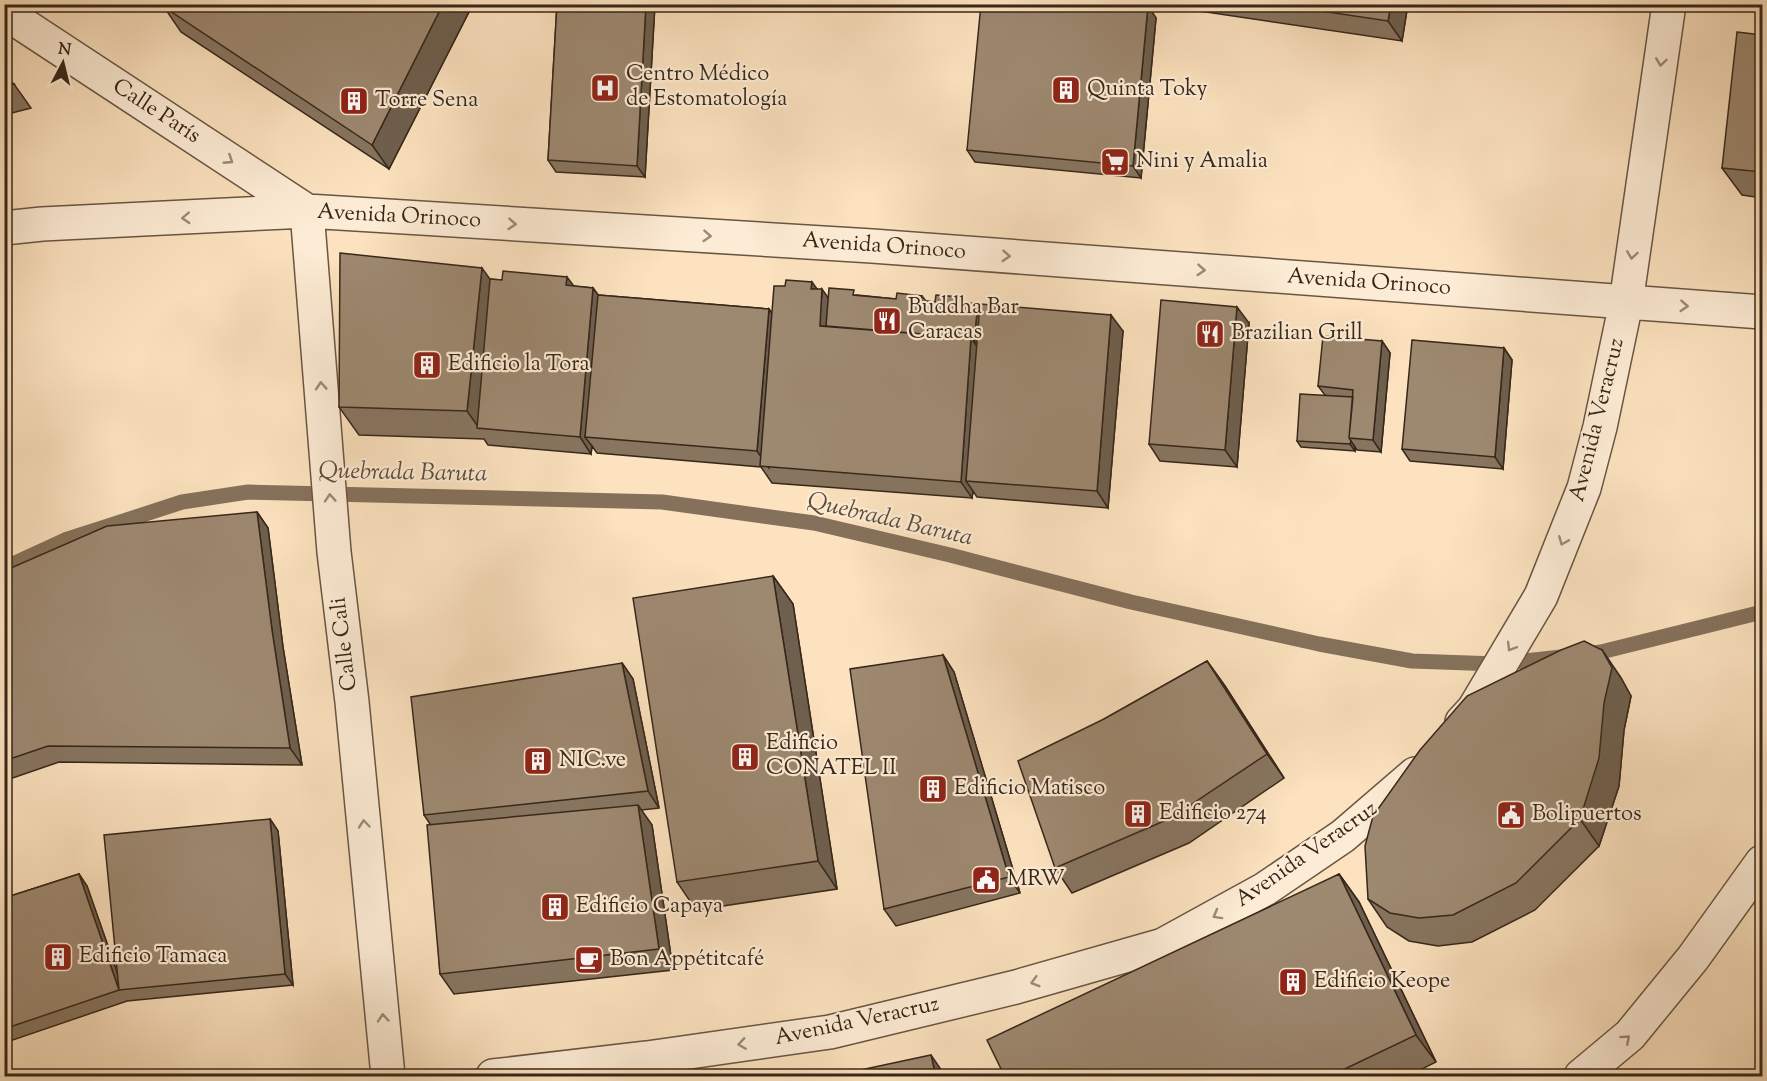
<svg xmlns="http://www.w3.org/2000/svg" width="1767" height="1081" font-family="'Sorts Mill Goudy',serif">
<rect width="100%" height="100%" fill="#fce2bf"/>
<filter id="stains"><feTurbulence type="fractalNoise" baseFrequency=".00333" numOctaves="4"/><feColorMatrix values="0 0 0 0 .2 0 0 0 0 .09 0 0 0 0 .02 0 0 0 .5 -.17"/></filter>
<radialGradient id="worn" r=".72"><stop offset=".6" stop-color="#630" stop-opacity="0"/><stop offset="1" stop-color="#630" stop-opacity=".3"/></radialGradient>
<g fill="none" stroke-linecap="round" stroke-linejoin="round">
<path stroke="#85715b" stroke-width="15" d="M 4,568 L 65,540 L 182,502 L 248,492 L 662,502 L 814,523 L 950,555 L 1131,602 L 1319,644 L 1412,661 L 1497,664 L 1561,657
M 1585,654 L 1601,652 L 1762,612"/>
<g stroke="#685643" stroke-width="36">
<path id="minor" d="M 4,12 L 307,211
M 307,211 L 334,552 L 352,702 L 388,1076
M 4,228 L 42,224 L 307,211 L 872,246 L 1762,312
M 1462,722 L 1474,709 L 1541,596 L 1584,488 L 1600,427 L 1626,303 L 1669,4
M 493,1076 L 647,1058 L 830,1032 L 1016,987 L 1163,945 L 1265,889 L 1343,836 L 1415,774
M 1581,1076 L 1630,1035 L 1693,958 L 1762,862"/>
</g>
<use href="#minor" stroke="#fdecd5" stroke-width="33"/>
</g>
<path fill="#877560" stroke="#37271a" stroke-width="1.5" d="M 166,4 L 473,4 L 389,169 L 181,32 L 164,7 Z
M 557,4 L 655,4 L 645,177 L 556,172 L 548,160 Z
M 805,4 L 830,4 L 829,7 Z
M 1152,4 L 1408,4 L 1402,41 Z
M 1752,4 L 1762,4 L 1762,13 L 1758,12 Z
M 1148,6 L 1156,18 L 1141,178 L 975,162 L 967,150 Z
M 1762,35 L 1762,198 L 1742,195 L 1722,168 Z
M 4,78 L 14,84 L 31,108 L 4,115 Z
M 490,279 L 593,288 L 598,295 L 769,309 L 772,314 L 817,289 L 828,298 L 857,295 L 896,299 L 922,296 L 926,301 L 935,302 L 961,297 L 965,303 L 980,307 L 1123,331 L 1108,508 L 977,497 L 973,491 L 972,498 L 772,483 L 761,467 L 597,453 L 592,446 L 591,454 L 488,445 L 484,439 L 359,435 L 339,407 Z
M 1249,323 L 1237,467 L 1160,461 L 1149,444 Z
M 1382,341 L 1390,353 L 1381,452 L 1357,450 L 1355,447 L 1355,451 L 1301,447 L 1297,441 L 1325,395 L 1318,386 Z
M 1504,348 L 1512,360 L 1503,469 L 1410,461 L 1402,449 Z
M 257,512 L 268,528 L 283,647 L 302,765 L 59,762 L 4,781 L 4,571 Z
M 773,576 L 793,604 L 837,889 L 696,910 L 677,882 Z
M 1602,650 L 1621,678 L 1631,696 L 1624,730 L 1619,786 L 1599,846 L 1535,910 L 1472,942 L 1438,946 L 1409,941 L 1387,927 L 1368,899 Z
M 943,655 L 954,672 L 1020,893 L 896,926 L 884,909 Z
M 1207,661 L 1225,686 L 1284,778 L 1189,843 L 1072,893 L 1055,868 L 1104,719 Z
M 622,663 L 633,679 L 659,808 L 641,810 L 652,825 L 673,970 L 454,994 L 440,974 L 430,824 L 424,815 Z
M 270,819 L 278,831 L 293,985 L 127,1001 L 4,1043 L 4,898 L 79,874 L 87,886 L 117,972 Z
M 1339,874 L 1359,902 L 1436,1062 L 1406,1077 L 1005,1077 Z"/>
<path fill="#6e5f4e" stroke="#37271a" stroke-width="1.5" d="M 443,4 L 473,4 L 389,169 L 372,145 Z
M 646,4 L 655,4 L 645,177 L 637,166 Z
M 1391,4 L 1408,4 L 1402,41 L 1388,21 Z
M 1148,6 L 1156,18 L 1141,178 L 1133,166 Z
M 482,268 L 502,296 L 479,428 L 467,411 Z
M 567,277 L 579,293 L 566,285 Z
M 812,282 L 822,296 L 822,289 L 834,306 L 832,327 L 820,326 L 811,289 Z
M 593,288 L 605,304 L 585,437 L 592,446 L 591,454 L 580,437 Z
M 978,304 L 986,316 L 982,351 L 974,340 Z
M 1237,307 L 1249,323 L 1237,467 L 1225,450 Z
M 769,309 L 781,326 L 769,468 L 757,451 Z
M 1111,315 L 1123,331 L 1108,508 L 1097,491 Z
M 971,338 L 983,355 L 966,481 L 973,491 L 972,498 L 961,482 Z
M 1382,341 L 1390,353 L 1381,452 L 1373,440 Z
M 1504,348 L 1512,360 L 1503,469 L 1495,457 Z
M 1351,441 L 1355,447 L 1355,451 L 1350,444 Z
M 4,459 L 7,473 L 4,469 Z
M 257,512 L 268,528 L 283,647 L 302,765 L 290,748 L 272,630 Z
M 773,576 L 793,604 L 837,889 L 818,861 Z
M 1602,650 L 1621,678 L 1631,696 L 1624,730 L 1619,786 L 1599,846 L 1580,819 Z
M 943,655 L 954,672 L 1020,893 L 1009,877 Z
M 1207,661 L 1225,686 L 1284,778 L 1267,754 Z
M 622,663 L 633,679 L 659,808 L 648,791 Z
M 638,805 L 652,825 L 673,970 L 659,949 Z
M 270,819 L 278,831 L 293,985 L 285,974 Z
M 79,874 L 87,886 L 123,989 L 119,990 Z
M 1339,874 L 1359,902 L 1436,1062 L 1416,1035 Z
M 931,1055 L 946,1077 L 936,1077 Z"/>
<path fill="#9d8870" stroke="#37271a" stroke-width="1.5" d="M 166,4 L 443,4 L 372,145 L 164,7 Z
M 557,4 L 646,4 L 637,166 L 548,160 Z
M 981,4 L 1133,4 L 1148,6 L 1133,166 L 967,150 Z
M 1274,4 L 1391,4 L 1388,21 Z
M 1737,32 L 1762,35 L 1762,172 L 1722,168 Z
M 4,78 L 14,84 L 4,86 Z
M 340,253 L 482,268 L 467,411 L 339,407 Z
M 503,271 L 567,277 L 566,285 L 593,288 L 580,437 L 477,428 L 490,279 L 502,280 Z
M 786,280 L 812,282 L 811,289 L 822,289 L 820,326 L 971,338 L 961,482 L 760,466 L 774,286 L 785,286 Z
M 829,288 L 854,290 L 853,295 L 896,299 L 897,293 L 922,296 L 921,301 L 935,302 L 936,295 L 961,297 L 960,302 L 978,304 L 974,340 L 971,339 L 971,338 L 826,326 Z
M 598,295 L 769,309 L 757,451 L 585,437 Z
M 1161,300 L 1237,307 L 1225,450 L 1149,444 Z
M 980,304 L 1111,315 L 1097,491 L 966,481 Z
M 1323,336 L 1382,341 L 1373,440 L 1349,438 L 1353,390 L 1318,386 Z
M 1412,340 L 1504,348 L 1495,457 L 1402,449 Z
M 1300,394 L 1353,397 L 1349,438 L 1351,441 L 1350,444 L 1297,441 Z
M 257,512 L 272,630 L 290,748 L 48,746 L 4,761 L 4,571 L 107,526 Z
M 773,576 L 818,861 L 677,882 L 633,598 Z
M 1584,641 L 1602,650 L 1612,668 L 1604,703 L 1599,758 L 1580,819 L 1516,883 L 1453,915 L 1419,918 L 1390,913 L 1368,899 L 1365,846 L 1373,816 L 1420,750 L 1467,696 L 1561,650 Z
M 943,655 L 1009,877 L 884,909 L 850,669 Z
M 1207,661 L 1267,754 L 1171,818 L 1055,868 L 1018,761 L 1104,719 Z
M 622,663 L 648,791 L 424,815 L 411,697 Z
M 638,805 L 659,949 L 440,974 L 427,825 Z
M 270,819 L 285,974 L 119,990 L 104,835 Z
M 79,874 L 119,990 L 4,1029 L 4,898 Z
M 1339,874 L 1416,1035 L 1328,1077 L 1005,1077 L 987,1040 Z
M 931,1055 L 936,1077 L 832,1077 L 832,1076 Z"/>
<defs><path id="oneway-chevron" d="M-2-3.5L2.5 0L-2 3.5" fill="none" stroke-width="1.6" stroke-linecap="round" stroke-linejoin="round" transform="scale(1.5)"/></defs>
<g stroke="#9a8a78">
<use href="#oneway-chevron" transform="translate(1661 62) rotate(98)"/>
<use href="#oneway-chevron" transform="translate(229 160) rotate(33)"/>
<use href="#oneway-chevron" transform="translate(186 218) rotate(177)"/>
<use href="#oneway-chevron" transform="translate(512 224) rotate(4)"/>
<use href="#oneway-chevron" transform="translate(707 236) rotate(4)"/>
<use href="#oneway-chevron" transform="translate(1632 255) rotate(98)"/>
<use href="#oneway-chevron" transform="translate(1006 256) rotate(4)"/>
<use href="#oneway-chevron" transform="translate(1201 270) rotate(4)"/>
<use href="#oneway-chevron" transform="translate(1684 306) rotate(4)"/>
<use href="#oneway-chevron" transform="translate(321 386) rotate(-94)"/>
<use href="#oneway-chevron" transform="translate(330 498) rotate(-94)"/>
<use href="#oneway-chevron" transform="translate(1563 541) rotate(112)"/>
<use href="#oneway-chevron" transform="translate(1511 647) rotate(121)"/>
<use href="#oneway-chevron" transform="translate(364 824) rotate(-95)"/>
<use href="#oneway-chevron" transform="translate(1217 915) rotate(151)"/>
<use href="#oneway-chevron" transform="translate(1035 982) rotate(164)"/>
<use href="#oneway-chevron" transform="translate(383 1018) rotate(-95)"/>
<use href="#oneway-chevron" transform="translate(1626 1039) rotate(-42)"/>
<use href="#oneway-chevron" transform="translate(742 1044) rotate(172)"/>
</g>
<defs>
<g id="hospital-square" transform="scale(1.5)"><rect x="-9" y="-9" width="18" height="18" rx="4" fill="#8f2418" stroke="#fdecd5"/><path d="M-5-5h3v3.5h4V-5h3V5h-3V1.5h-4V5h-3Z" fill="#fff"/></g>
<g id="building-square" transform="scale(1.5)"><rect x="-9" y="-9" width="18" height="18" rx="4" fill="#8f2418" stroke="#fdecd5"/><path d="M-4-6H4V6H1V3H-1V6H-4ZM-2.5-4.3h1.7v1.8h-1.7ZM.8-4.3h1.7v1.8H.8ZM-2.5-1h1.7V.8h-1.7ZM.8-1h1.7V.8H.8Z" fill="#fff"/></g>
<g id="supermarket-square" transform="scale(1.5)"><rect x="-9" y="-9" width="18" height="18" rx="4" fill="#8f2418" stroke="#fdecd5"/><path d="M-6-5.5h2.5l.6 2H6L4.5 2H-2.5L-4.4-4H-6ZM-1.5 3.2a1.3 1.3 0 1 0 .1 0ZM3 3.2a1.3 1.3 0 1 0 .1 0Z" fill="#fff"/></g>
<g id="restaurant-square" transform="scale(1.5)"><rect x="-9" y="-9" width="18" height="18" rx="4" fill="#8f2418" stroke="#fdecd5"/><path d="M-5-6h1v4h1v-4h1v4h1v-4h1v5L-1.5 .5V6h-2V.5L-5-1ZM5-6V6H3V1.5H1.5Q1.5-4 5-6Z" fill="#fff"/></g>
<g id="civic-square" transform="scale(1.5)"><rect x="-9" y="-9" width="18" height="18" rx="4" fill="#8f2418" stroke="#fdecd5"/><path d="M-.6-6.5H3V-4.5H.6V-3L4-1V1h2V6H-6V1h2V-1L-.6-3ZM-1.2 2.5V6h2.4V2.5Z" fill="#fff"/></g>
<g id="cafe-square" transform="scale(1.5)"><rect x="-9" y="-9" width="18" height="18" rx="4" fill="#8f2418" stroke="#fdecd5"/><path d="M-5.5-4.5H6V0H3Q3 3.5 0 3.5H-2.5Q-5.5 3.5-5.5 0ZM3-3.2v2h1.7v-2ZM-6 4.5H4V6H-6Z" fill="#fff"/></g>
</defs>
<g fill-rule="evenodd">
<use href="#hospital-square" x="605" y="88"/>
<use href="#building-square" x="1066" y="90"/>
<use href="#building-square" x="354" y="101"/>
<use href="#supermarket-square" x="1115" y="162"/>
<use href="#restaurant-square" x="887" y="321"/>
<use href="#restaurant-square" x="1210" y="334"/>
<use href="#building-square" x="427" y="365"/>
<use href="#building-square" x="745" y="757"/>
<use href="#building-square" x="538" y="761"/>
<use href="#building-square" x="933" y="789"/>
<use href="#building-square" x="1138" y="814"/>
<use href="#civic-square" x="1511" y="815"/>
<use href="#civic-square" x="986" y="880"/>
<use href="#building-square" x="555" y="907"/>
<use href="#building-square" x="58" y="957"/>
<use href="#cafe-square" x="589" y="960"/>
<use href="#building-square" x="1293" y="982"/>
</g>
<g text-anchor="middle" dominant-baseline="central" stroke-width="4.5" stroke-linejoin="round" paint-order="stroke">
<g font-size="22" fill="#37271a" stroke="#fdecd5" text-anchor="start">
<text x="626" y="75">Centro Médico<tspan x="626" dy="25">de Estomatología</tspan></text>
<text x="1087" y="90">Quinta Toky</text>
<text x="375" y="101">Torre Sena</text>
<text x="1136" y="162">Nini y Amalia</text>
<text x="908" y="308">Buddha Bar<tspan x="908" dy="25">Caracas</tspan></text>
<text x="1231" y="334">Brazilian Grill</text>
<text x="448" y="365">Edificio la Tora</text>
<text x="766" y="744">Edificio<tspan x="766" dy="25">CONATEL II</tspan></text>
<text x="559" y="761">NIC.ve</text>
<text x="954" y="789">Edificio Matisco</text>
<text x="1159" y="814">Edificio 274</text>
<text x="1532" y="815">Bolipuertos</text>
<text x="1007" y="880">MRW</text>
<text x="576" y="907">Edificio Capaya</text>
<text x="79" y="957">Edificio Tamaca</text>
<text x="610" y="960">Bon Appétitcafé</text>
<text x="1314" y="982">Edificio Keope</text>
</g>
<g font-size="22" fill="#37271a" stroke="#fdecd5">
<text transform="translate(156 112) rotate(33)">Calle París</text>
<text transform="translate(399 217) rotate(3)">Avenida Orinoco</text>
<text transform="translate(884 247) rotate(4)">Avenida Orinoco</text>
<text transform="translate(1369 283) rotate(4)">Avenida Orinoco</text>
<text transform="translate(1598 420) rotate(-76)">Avenida Veracruz</text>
<text transform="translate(345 644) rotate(-97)">Calle Cali</text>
<text transform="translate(1307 855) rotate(-35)">Avenida Veracruz</text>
<text transform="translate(857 1022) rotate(-12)">Avenida Veracruz</text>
</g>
<g font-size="24" font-style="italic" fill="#5e4c3b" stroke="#fdecd5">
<text transform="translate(403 473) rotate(1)">Quebrada Baruta</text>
<text transform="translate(890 520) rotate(13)">Quebrada Baruta</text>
</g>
</g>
<rect width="1767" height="1081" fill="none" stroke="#fce2bf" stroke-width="24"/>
<rect x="6" y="6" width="1755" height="1069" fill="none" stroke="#37271a" stroke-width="3"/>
<rect x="12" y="12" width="1743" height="1057" fill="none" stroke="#37271a" stroke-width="1.5"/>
<g transform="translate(63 63) rotate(7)" stroke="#fdecd5" stroke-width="4.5" paint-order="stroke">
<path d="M0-4.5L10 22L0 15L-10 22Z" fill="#37271a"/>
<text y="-9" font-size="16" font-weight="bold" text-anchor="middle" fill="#37271a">N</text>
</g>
<rect width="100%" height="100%" filter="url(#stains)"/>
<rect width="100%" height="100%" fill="url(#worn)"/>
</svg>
